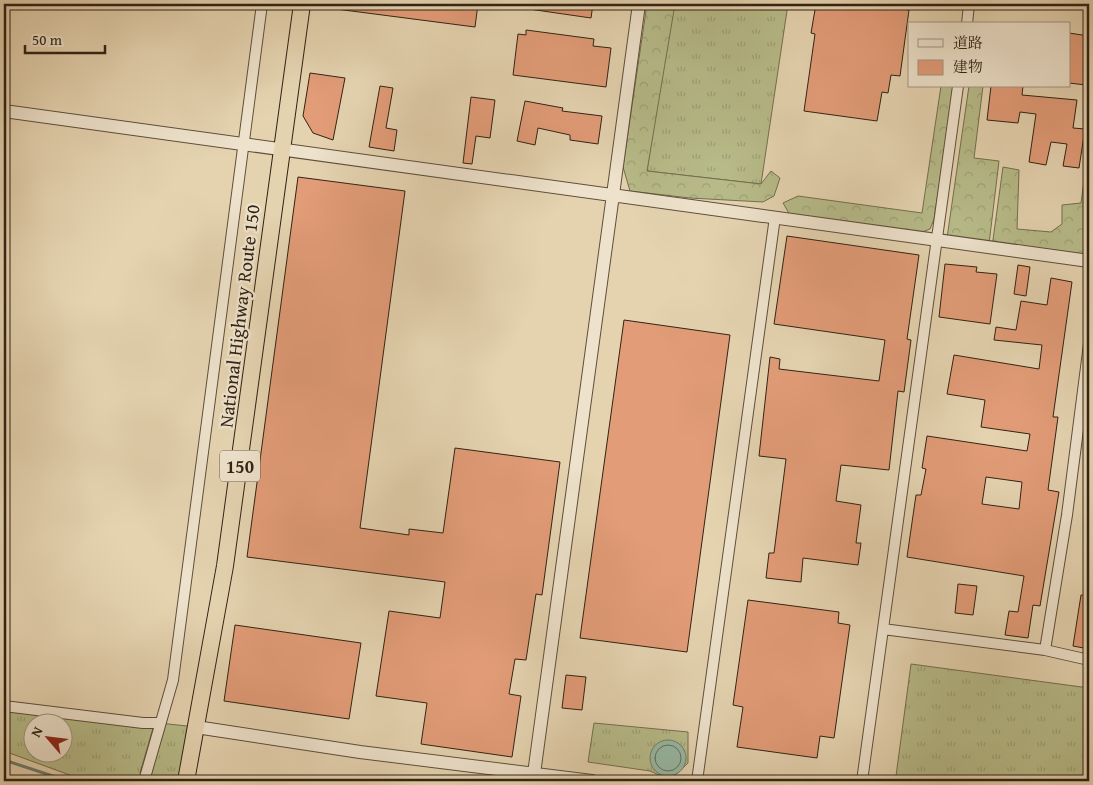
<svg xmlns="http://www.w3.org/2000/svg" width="1093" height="785" font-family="'Gentium Book Plus','Noto Serif JP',serif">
<defs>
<pattern id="grass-tufts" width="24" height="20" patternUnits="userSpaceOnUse" patternTransform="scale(1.25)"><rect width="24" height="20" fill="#b7bb89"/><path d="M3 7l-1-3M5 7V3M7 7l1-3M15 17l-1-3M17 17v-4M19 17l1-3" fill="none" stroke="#9ea075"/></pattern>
<pattern id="forest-crowns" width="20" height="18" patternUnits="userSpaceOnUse" patternTransform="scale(1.25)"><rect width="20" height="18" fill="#b7bb89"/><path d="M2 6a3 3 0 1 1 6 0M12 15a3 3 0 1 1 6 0" fill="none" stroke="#9ea075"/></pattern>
</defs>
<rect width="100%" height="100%" fill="#e5d3b0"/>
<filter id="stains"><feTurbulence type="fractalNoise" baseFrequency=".004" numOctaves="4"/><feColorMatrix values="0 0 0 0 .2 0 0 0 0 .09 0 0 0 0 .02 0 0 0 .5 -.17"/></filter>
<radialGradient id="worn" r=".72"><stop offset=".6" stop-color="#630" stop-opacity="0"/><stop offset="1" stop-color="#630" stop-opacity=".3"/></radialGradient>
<path fill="url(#grass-tufts)" stroke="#746f4e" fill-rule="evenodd" d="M 672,4 L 788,4 L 761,184 L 647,171 Z
M 911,664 L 1089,688 L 1089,781 L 936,781 L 896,776 Z
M 4,709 L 153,728 L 140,773 L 159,723 L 196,727 L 184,781 L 86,781 L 4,751 ZM 32,722 L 62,722 L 62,752 L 32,752 Z
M 594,723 L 688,732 L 688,763 L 670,780 L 650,771 L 588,762 Z"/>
<path fill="url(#forest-crowns)" stroke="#746f4e" d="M 647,4 L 675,4 L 647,171 L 761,184 L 771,171 L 780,178 L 774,196 L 763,202 L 690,198 L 630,191 L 623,167 Z
M 941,86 L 954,86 L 934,219 L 930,229 L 922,232 L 790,215 L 783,203 L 798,196 L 922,213 Z
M 969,86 L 983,86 L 974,158 L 999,161 L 989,244 L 947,238 Z
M 1089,143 L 1089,261 L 992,247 L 1003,167 L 1019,170 L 1017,229 L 1051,232 L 1062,224 L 1062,205 L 1081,203 Z"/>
<path fill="#97b9a5" stroke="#6e7d6b" d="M650 758a18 18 0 1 1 36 0a18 18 0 1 1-36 0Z"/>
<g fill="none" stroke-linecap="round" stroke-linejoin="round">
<path stroke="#646e5c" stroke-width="1" d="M655 758a13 13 0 1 1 26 0a13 13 0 1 1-26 0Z"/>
<path stroke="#6e7d6b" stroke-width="3" d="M 4,760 L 68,781"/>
</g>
<path fill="#e29c78" stroke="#302314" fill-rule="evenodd" d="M 336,4 L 478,4 L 475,27 L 336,9 Z
M 529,4 L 593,4 L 591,18 L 529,9 Z
M 816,4 L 864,4 L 909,10 L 900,76 L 891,75 L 888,93 L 882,92 L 877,121 L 804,111 L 815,34 L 811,33 Z
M 526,30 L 594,39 L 593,46 L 611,48 L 606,87 L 513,75 L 518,34 L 526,35 Z
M 1069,33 L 1089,36 L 1086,85 L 1069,83 Z
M 310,73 L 345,78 L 333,140 L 313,133 L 303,116 Z
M 380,86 L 393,88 L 386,128 L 397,130 L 394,151 L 369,147 Z
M 991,86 L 1023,86 L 1022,95 L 1077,100 L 1073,128 L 1085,129 L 1079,168 L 1063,166 L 1067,144 L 1051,142 L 1046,165 L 1029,162 L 1036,114 L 1020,112 L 1018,123 L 987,120 Z
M 471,97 L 495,100 L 490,138 L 476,136 L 472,164 L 463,163 Z
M 525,101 L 563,108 L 562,111 L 602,116 L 598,144 L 570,140 L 570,135 L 538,128 L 535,145 L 517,141 Z
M 298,177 L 405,191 L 360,528 L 409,535 L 409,529 L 443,533 L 455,448 L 560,462 L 542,595 L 536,594 L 526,660 L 515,659 L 509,694 L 521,696 L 512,757 L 421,744 L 427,703 L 376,696 L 389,611 L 440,618 L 445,582 L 247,557 Z
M 787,236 L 919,255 L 907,339 L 911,340 L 904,392 L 898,391 L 889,470 L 841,465 L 836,501 L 861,505 L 856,543 L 861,543 L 858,565 L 803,558 L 801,582 L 766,578 L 769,553 L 774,553 L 786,459 L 759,456 L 770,357 L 780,359 L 779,369 L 879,381 L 885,340 L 774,324 Z
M 945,264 L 977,267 L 976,272 L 997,274 L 990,324 L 939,317 Z
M 1018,265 L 1030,267 L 1026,296 L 1014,294 Z
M 1051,278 L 1072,282 L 1053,417 L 1058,417 L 1048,490 L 1059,492 L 1040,606 L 1033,605 L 1028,638 L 1005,635 L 1009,611 L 1018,612 L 1024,576 L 907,557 L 916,495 L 921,495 L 926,469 L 922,468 L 927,436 L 1027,451 L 1030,434 L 981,427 L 985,400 L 947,394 L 954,355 L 1039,369 L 1042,345 L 994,340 L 996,327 L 1016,330 L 1021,301 L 1047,305 ZM 986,477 L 1022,482 L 1019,509 L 982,504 Z
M 624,320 L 730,335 L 687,652 L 580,638 Z
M 958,584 L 977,586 L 973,615 L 955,613 Z
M 1081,595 L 1089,596 L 1089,649 L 1073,646 Z
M 748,600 L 839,612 L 838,623 L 850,625 L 834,738 L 820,736 L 817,758 L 737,747 L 743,707 L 733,705 Z
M 235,625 L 361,643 L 349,719 L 224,701 Z
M 566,675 L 586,677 L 582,710 L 562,708 Z"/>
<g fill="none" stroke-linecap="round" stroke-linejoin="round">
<g stroke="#5d4f3b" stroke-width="12">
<path id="minor" d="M 967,24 L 969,4
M 883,629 L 1045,650 L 1089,660
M 1045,650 L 1067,515 L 1089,344
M 4,706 L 143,723 L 159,723
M 144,781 L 173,680 L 262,4
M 697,781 L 775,217
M 862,781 L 958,86"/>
</g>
<g stroke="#5d4f3b" stroke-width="14">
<path id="tertiary" d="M 4,111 L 1089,261
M 196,727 L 360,752 L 592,781
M 533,781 L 639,4"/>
</g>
<g stroke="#302314" stroke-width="18">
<path id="trunk" d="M 186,781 L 225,566 L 302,4"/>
</g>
<use href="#minor" stroke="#eee2cc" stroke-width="10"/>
<use href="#tertiary" stroke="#eee2cc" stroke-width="12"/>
<use href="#trunk" stroke="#e5d3b0" stroke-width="16"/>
</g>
<g text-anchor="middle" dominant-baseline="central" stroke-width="4.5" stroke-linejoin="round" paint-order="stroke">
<rect fill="#eee2cc" stroke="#695c4b" stroke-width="1" x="220" y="450.5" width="40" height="31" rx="4"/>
<g font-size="18" font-weight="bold" fill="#302314">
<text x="240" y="466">150</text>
</g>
<g font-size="19" fill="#302314" stroke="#eee2cc">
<text transform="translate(239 316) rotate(-83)">National Highway Route 150</text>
</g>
</g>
<rect width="1093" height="785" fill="none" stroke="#e5d3b0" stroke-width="20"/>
<rect x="5" y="5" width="1083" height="775" fill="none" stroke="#302314" stroke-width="2.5"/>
<rect x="10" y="10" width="1073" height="765" fill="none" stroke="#302314"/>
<rect x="908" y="22" width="162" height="65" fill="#eee2cc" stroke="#a29682"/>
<rect x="918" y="39" width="25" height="8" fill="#eee2cc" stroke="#a29682"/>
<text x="953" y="48" font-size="15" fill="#302314">道路</text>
<rect x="918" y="60" width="25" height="15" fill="#e29c78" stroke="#a29682"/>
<text x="953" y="72" font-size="15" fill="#302314">建物</text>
<g transform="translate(48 738) rotate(298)"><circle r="24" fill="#eee2cc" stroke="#a29682"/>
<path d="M0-4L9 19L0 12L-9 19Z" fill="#8f2418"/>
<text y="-8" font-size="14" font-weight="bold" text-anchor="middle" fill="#302314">N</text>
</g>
<path d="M25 45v8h80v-8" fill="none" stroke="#302314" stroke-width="2.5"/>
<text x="32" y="45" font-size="15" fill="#302314" stroke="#eee2cc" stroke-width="4" paint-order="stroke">50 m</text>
<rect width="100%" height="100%" filter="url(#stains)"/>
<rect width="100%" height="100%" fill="url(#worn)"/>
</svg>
